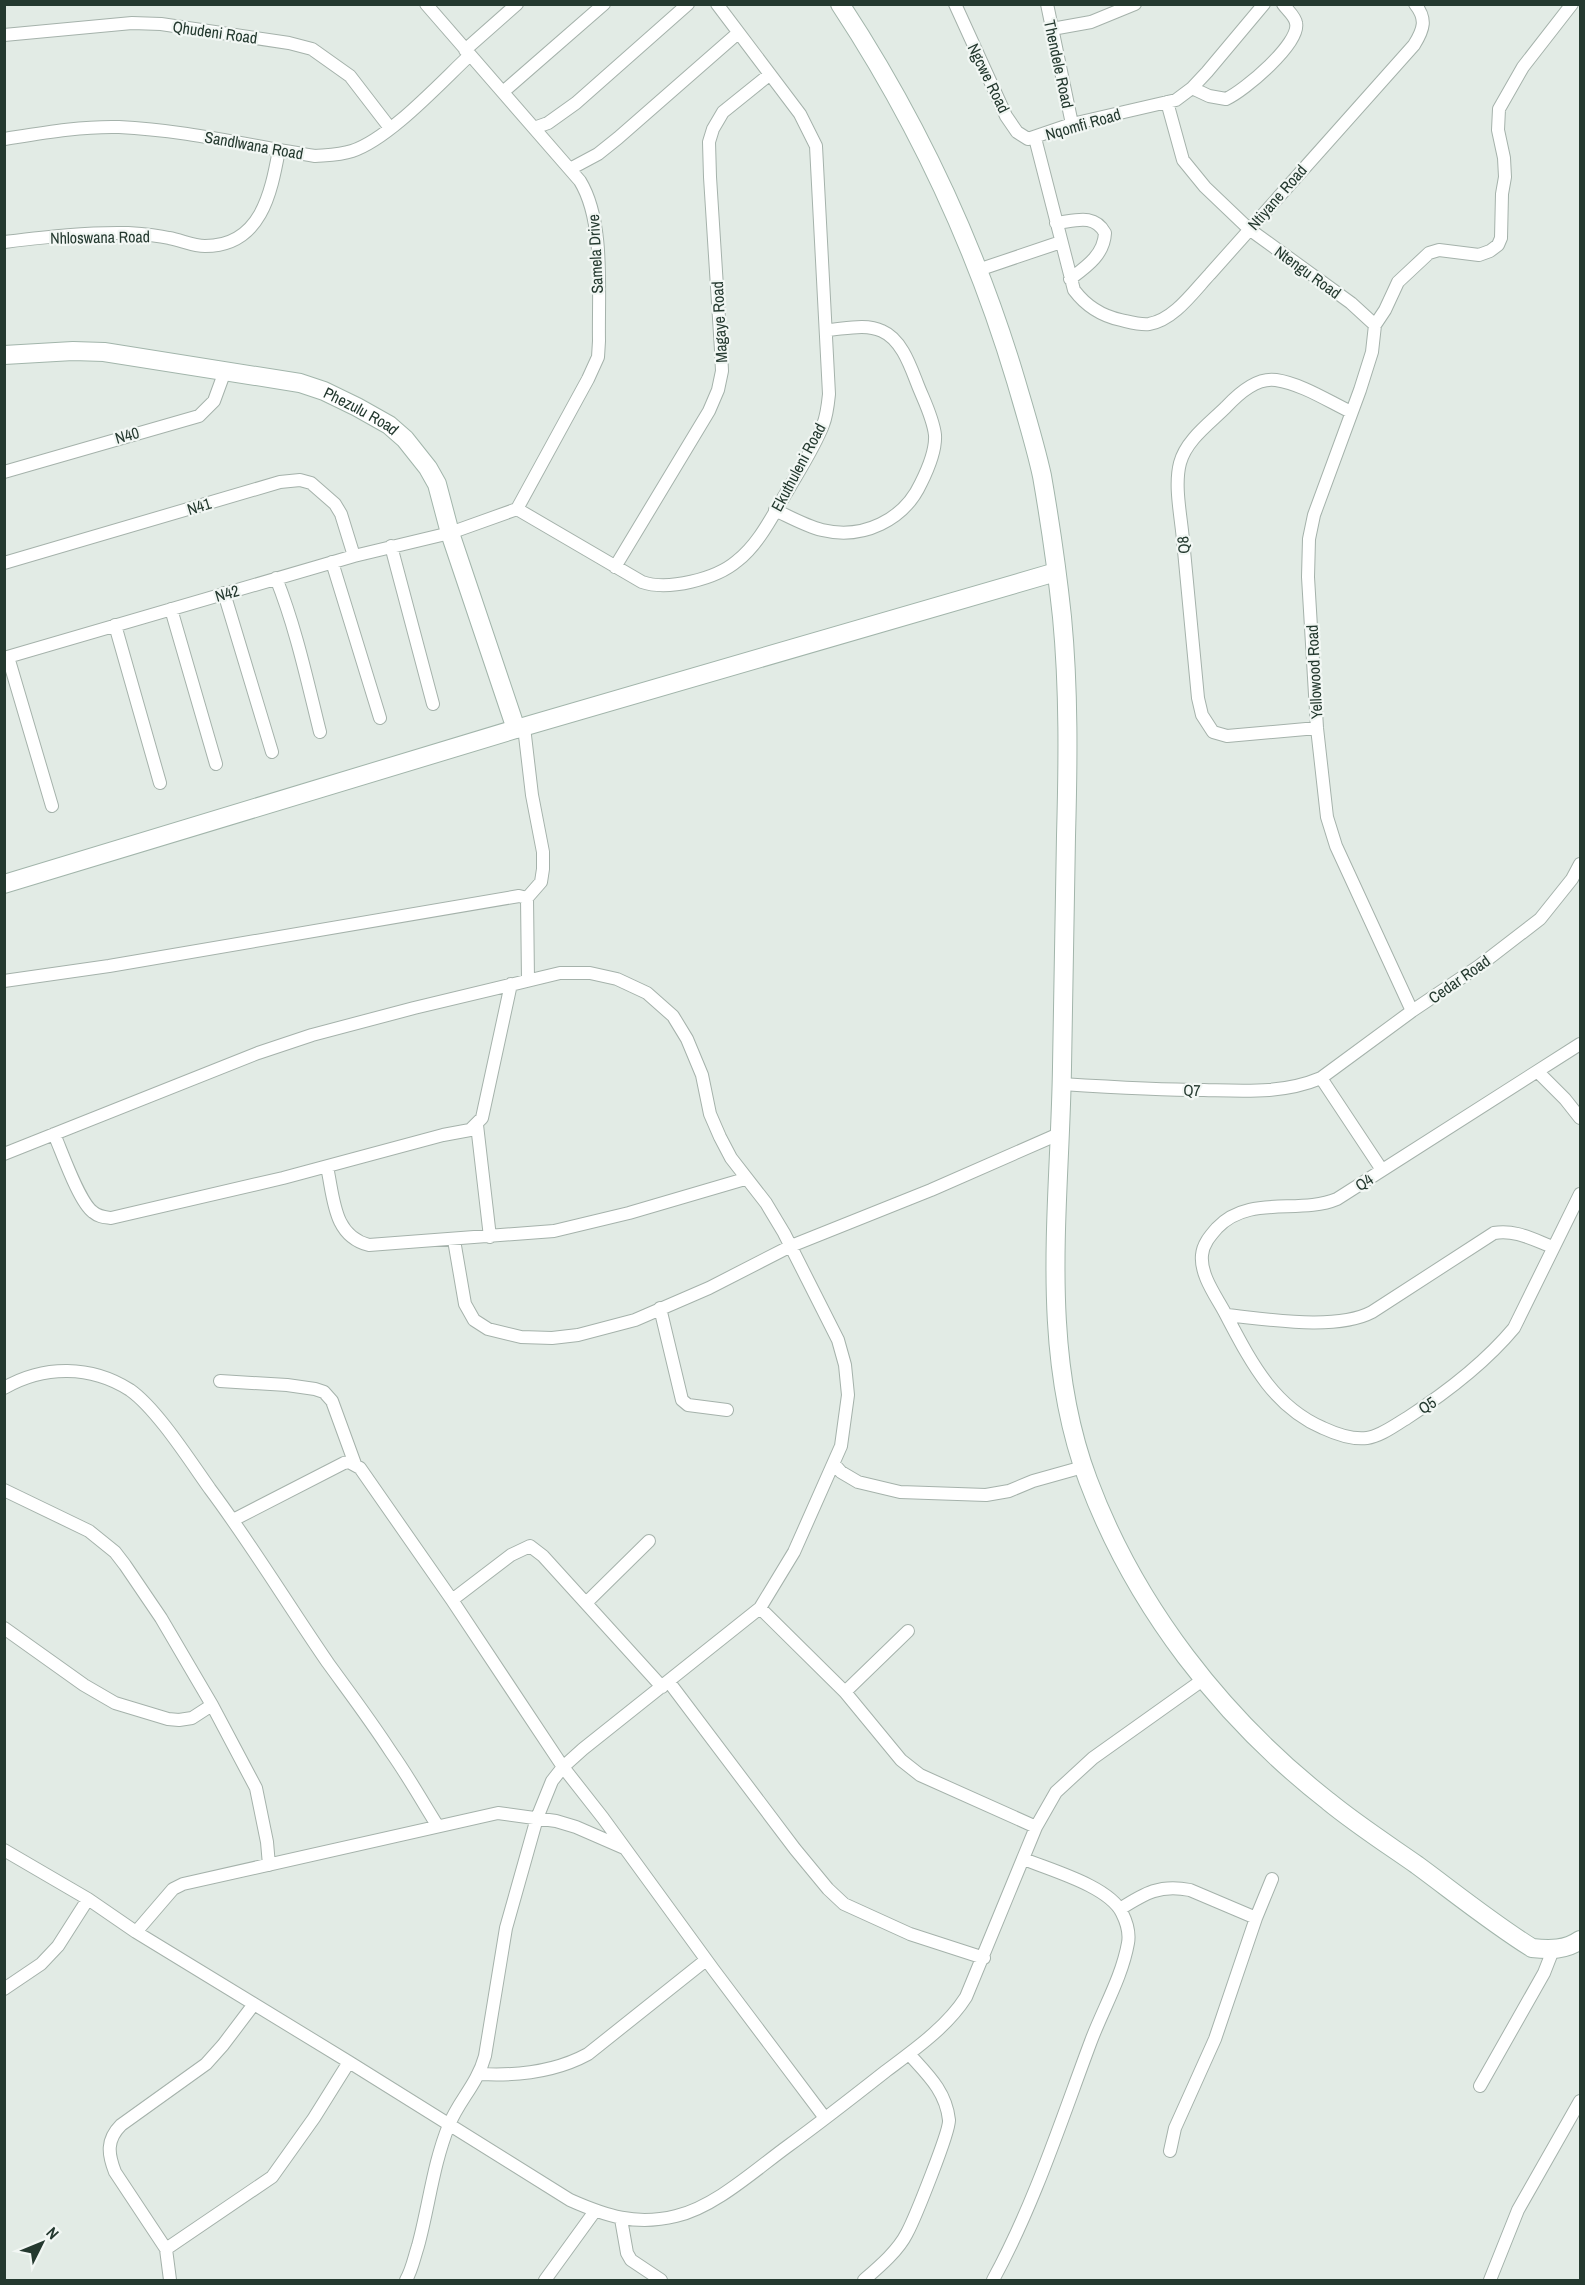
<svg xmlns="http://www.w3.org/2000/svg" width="1585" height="2285" font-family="'Archivo Narrow',sans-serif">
<rect width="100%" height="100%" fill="#e2ebe5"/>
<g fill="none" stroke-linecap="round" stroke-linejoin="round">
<g stroke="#a5b2ab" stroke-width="14">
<path id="street" d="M 426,4 L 580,181 C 605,222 598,292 599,341 L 598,357 L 588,379 L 517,509
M 955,4 L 1006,116 L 1017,132 L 1028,139 L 1072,124 L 1176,100 L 1192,88 L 1207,72 L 1264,4
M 1047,4 L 1072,124
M 1052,29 L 1091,22 L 1135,4
M 4,35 L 132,23 L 161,24 L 289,43 L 312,49 L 350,76 L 390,128
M 465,50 L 517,4
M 1192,88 L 1209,96 L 1226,99 C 1244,91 1301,43 1296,23 C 1295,16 1287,10 1283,4
M 503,92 L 604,4
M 1167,102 L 1183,160 L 1205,187 L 1249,229 L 1351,303 L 1375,325
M 534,128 L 548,123 L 576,103 L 688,4
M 1035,138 L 1074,290 C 1086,306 1102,316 1121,320 C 1130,322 1140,325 1149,324 C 1174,320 1194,291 1210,274 L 1414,45 C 1424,29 1427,19 1415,4
M 4,139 C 42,133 81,126 119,127 C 185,130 250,146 315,156 C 327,155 340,155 352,151 C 389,139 440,83 470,55
M 570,169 L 598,154 L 618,138 L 738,33
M 1056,223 C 1075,221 1094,213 1105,233 C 1104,255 1086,267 1070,279
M 4,242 C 46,237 87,232 128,233 C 142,234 156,235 169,238 C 181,240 193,246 205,246 C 261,246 271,193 279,150
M 978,270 L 1061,242
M 4,472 L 199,416 L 214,401 L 225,371
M 517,509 L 642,582 C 668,591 716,579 737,561 C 760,543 773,514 788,490 C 800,469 814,448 823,425 C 827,415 828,404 829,394 L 816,146 L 800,114 L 717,4
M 775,510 C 790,517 806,526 822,530 C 863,540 904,520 921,483 C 928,469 936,451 935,435 C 933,417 923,399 917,383 C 910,365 901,339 882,331 C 866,323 844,329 827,330
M 391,546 L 433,704
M 332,562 L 380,718
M 4,563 L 280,482 L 300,480 L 311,483 L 335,504 L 341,514 L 354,556
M 615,567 L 709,411 L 718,390 L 722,371 L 721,350 L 710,177 L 709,142 L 713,129 L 723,112 L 769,75
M 276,578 C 296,628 307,680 320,732
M 224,593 L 272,752
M 171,609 L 216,764
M 115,625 L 160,783
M 8,657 L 52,806
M 4,658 L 354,556 L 450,533 L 517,509
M 524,727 L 532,795 L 543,852 L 543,869 L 541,882 L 527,898
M 1317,728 L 1227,736 L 1213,732 L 1202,715 L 1198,698 C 1193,646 1188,593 1183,540 C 1181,516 1174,486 1180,463 C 1186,440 1210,423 1226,407 C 1238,394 1257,377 1276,380 C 1302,384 1328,401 1351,412
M 4,981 L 109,966 L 519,896 L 527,898 L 528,980
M 1412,1011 L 1336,846 L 1327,817 L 1317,728 L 1308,577 L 1309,539 L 1314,515 L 1360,390 L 1372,352 L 1375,325 L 1385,310 L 1398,282 L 1429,253 L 1439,250 L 1479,255 L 1490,251 L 1498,245 L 1501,238 L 1502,194 L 1505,177 L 1504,158 L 1498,130 L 1499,109 L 1523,67 L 1572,4
M 1580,1044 L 1337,1199 C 1299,1215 1249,1194 1217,1228 C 1210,1236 1203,1244 1202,1255 C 1200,1275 1216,1296 1225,1313 C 1250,1360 1272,1406 1323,1428 C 1336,1434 1352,1440 1367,1438 C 1381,1436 1395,1425 1407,1418 C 1447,1392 1484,1364 1514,1328 L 1580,1194
M 1538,1072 L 1565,1099 L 1580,1118
M 1321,1078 L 1382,1170
M 1062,1084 C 1109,1087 1156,1090 1204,1090 C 1244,1091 1283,1094 1321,1078 L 1412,1011 L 1479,966 L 1540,919 L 1572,879 L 1580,864
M 477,1125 L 490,1237
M 54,1134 C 62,1152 79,1202 93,1212 C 99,1217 104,1217 111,1218 L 283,1178 L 443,1135 L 470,1130 L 482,1118 L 511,984
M 4,1154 L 258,1053 L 312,1035 L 414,1008 L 560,973 L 590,973 L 617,979 L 647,993 L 673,1016 L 687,1039 L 702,1075 L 710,1114 L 720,1137 L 731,1158 L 766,1203 L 784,1233 L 838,1340 L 845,1365 L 848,1395 L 841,1446 L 794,1552 L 760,1608 L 583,1749 L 563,1767 L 552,1781 L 537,1818 L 506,1928 L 485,2056 C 477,2085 459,2100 449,2125 C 433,2164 429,2206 418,2246 C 414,2258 412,2270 406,2280
M 327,1167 C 334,1198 333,1236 369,1245 L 554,1231 L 629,1213 L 745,1179
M 454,1240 L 465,1304 L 474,1320 L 488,1329 L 521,1337 L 552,1338 L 578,1335 L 635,1320 L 709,1288 L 791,1246 L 931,1190 L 1061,1133
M 660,1308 L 682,1400 L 688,1405 L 727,1410
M 1226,1315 C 1267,1319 1336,1331 1372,1312 L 1494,1233 C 1515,1229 1534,1240 1553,1247
M 220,1381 L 287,1385 L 315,1389 L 324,1392 L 332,1401 L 355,1464
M 4,1388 C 44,1365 91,1365 130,1390 C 157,1409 190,1461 210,1489 C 252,1545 288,1605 328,1663 C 349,1692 371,1721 391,1752 C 408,1776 422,1801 437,1825
M 834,1464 L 841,1472 L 858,1482 L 900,1492 L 986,1495 L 1009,1491 L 1033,1481 L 1083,1467
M 4,1490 L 89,1531 L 115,1552 L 125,1565 L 161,1618 L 212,1705 L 256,1788 L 267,1842 L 269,1865
M 233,1520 L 344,1463 L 349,1462 L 360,1468 L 452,1600 L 563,1767 L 603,1818 L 713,1969 L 825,2118
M 452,1600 L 511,1555 L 530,1546 L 543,1556 L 662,1687
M 586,1603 L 649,1541
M 760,1608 L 845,1692 L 901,1760 L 920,1775 L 1036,1827
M 4,1628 L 84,1685 L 115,1703 L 168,1719 L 179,1720 L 192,1718 L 212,1705
M 669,1682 L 795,1849 L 828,1889 L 844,1904 L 910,1934 L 984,1958
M 845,1692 L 908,1631
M 4,1850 L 88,1899 L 136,1932 L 349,2062 L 570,2200 C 606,2216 636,2226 676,2216 C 715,2207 755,2170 788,2146 C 821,2122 853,2097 886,2071 C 914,2050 947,2027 966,1997 L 1036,1827 L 1056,1792 L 1093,1758 L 1204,1679
M 1120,1909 C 1145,1893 1160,1884 1190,1890 L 1256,1918
M 136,1932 L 173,1889 L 183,1884 L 498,1813 L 556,1821 L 576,1827 L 622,1847
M 4,1989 L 41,1964 L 58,1946 L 88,1899
M 480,2074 C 517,2076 555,2072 588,2054 L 706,1960
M 1480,2086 L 1544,1973 L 1553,1950
M 1170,2151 L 1175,2128 L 1215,2039 L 1256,1918 L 1272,1879
M 621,2219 L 627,2253 L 631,2260 L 661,2280
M 166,2249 L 272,2177 L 314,2118 L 349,2062
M 170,2280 L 166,2249 L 115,2172 C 108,2154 106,2140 121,2125 L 206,2064 L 223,2045 L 254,2004
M 545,2280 L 595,2211
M 864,2280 C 879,2267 898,2251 907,2233 C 915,2218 950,2131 949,2120 C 946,2091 927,2074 909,2054
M 993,2280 C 1034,2205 1061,2121 1091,2041 C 1103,2009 1122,1977 1128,1943 C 1130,1932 1127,1923 1122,1913 C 1109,1886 1050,1870 1024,1859
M 1490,2280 L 1518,2210 L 1580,2101"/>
</g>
<g stroke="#a2b5ab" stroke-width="20">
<g id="secondary">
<path d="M 840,4 C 917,121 976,247 1016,381 C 1025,412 1035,444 1042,476 C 1050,522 1057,570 1062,617 C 1069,690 1068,764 1066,836 C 1065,913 1064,990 1062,1067 C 1060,1205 1038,1347 1088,1480 C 1135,1606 1222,1718 1328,1801 C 1356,1824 1387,1844 1417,1865 C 1455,1893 1492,1923 1532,1948 C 1550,1950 1566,1950 1580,1940"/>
<path id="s1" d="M 4,355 L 73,351 L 104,352 L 300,383 L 324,391 L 357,407 L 389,425 L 405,439 L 428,468 L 437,484 L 450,533 L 516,729"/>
<path d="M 4,884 L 516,729 L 1056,572"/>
</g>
</g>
<use href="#street" stroke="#fff" stroke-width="12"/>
<use href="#secondary" stroke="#fff" stroke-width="18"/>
</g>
<g text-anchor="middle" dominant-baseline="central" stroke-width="4.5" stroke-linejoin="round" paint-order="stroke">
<g font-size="16" fill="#24392f" stroke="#f2f7f4">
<text transform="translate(215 32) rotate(8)">Qhudeni Road</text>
<text transform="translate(1059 64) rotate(78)">Thendele Road</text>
<text transform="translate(989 78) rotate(64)">Ngcwe Road</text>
<text transform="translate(1083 124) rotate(-16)">Nqomfi Road</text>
<text transform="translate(254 145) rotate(10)">Sandlwana Road</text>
<text transform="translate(1277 197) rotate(-49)">Ntiyane Road</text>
<text transform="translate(100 237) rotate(-1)">Nhloswana Road</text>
<text transform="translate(595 254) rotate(-93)">Samela Drive</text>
<text transform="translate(1308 272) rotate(36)">Ntengu Road</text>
<text transform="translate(719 322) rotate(-93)">Magaye Road</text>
<text stroke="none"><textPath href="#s1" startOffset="366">Phezulu Road</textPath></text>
<text transform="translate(127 435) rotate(-16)">N40</text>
<text transform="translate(798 467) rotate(-62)">Ekuthuleni Road</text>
<text transform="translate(199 506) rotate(-17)">N41</text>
<text transform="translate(1183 545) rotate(-95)">Q8</text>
<text transform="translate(227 593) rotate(-16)">N42</text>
<text transform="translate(1314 672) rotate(-93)">Yellowood Road</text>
<text transform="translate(1459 979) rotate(-35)">Cedar Road</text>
<text transform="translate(1192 1090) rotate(1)">Q7</text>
<text transform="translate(1364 1182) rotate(-34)">Q4</text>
<text transform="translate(1427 1405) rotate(-33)">Q5</text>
</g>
</g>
<rect width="1585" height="2285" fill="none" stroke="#24392f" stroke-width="12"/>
<g transform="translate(42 2243) rotate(47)" stroke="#f2f7f4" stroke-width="4.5" paint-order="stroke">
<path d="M0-4.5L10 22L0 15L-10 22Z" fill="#24392f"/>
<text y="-9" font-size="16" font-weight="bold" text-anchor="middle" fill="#24392f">N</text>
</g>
</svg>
